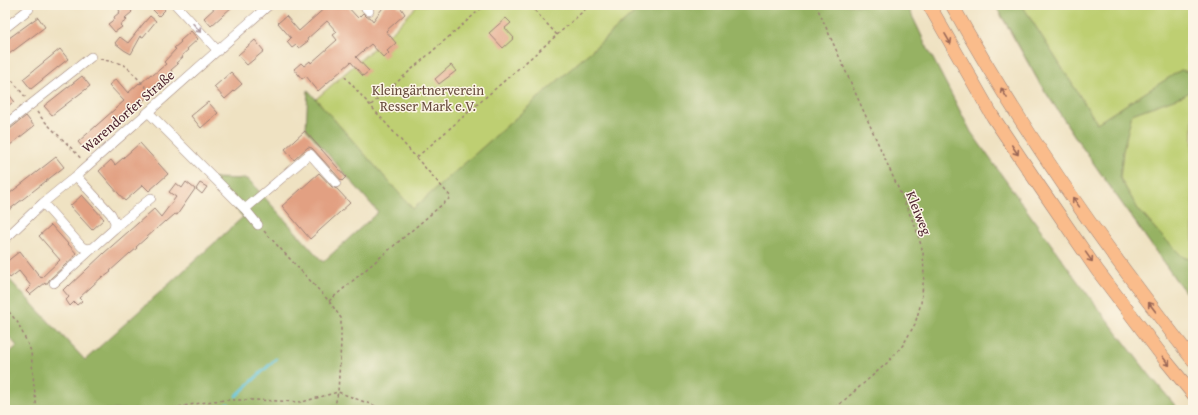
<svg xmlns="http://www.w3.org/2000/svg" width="1198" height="415" font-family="'Gentium Book Plus',serif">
<rect width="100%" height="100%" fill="#fcf5e5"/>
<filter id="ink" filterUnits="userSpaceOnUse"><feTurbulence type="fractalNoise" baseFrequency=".025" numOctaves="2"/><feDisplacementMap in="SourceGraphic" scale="8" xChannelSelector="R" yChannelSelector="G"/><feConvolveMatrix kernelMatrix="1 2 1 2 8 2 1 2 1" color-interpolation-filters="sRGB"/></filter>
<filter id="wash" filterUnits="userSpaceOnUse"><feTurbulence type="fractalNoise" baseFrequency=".012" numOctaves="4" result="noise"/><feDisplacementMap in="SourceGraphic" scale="16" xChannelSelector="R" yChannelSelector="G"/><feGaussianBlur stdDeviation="0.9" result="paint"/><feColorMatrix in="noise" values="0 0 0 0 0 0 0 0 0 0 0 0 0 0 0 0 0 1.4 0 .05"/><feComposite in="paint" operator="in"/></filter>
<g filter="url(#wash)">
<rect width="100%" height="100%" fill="#efe2c2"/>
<path fill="#becf72" stroke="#84774e" d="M 418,5 L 643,5 L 413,210 L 316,99 L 394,30 Z
M 995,5 L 1193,5 L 1193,302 L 1176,280 L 1080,144 L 1039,82 Z"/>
<path fill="#96b264" stroke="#706848" d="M 643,5 L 907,5 L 928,49 L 971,132 L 1076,279 L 1148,373 L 1179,410 L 5,410 L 5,357 L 17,346 L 5,332 L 5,275 L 85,360 L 243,217 L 209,178 L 248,179 L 323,262 L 378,212 L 306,129 L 308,90 L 413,209 Z
M 996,5 L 1022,5 L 1097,123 L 1181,70 L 1193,73 L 1193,87 L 1185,95 L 1132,114 L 1123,151 L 1120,178 L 1138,209 L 1160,234 L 1183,257 L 1193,260 L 1193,302 L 1176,280 L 1080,144 L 1039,82 Z"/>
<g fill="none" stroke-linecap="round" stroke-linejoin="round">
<path stroke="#5fc4dd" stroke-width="3" d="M 236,396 L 276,359
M 221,410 L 228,404"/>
</g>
<g id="blocks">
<path fill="#e2a082" d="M 125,5 L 138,5 L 131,11 L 132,12 L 125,18 L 127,20 L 120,25 L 122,27 L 115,32 L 108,24 L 115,19 L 114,17 L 120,12 L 119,10 Z
M 157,5 L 161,5 L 165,10 L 159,16 L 153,10 Z
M 218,5 L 234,5 L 211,26 L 204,18 Z
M 328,5 L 346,5 L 358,18 L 363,13 L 367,17 L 370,17 L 373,21 L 385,5 L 396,5 L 401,8 L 405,14 L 386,31 L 396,43 L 387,51 L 389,53 L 384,58 L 371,44 L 356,57 L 369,71 L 363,76 L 351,62 L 318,91 L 306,76 L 302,79 L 294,69 L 301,63 L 304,66 L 310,61 L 311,63 L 337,40 L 333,35 L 337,32 L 327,21 L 307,39 L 308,41 L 299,48 L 296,45 L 292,48 L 287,42 L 291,38 L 278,23 L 286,16 L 299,31 Z
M 150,16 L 156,21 L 143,37 L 141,36 L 131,54 L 124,50 L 115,43 L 120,37 L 128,43 L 143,24 Z
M 38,17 L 45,27 L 5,57 L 5,41 Z
M 506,18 L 511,23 L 505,28 L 514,38 L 503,48 L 489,33 Z
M 191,31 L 198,39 L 187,49 L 188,50 L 181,56 L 183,57 L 176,63 L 178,64 L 171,70 L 172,72 L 166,77 L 168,79 L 86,151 L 78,142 L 124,101 L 109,85 L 116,79 L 128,93 L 139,83 L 140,84 L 151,74 L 153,75 L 166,64 L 164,62 L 176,49 L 174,48 L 181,42 L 180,41 Z
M 255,40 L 264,51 L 247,65 L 238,55 Z
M 60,49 L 68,59 L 31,89 L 23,79 Z
M 451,65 L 456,71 L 439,84 L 435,79 Z
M 231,72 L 242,84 L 225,99 L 214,87 Z
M 82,76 L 90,86 L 52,115 L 44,106 Z
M 5,89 L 14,101 L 5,109 Z
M 208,102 L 218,113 L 201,128 L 191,116 Z
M 26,116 L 34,126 L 5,149 L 5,133 Z
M 305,131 L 346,177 L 342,181 L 312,148 L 308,147 L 294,160 L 285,149 Z
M 140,143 L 168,174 L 149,191 L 143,185 L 125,201 L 99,171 L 111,160 L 115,165 Z
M 56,157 L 64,167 L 5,213 L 5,197 Z
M 319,173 L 332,187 L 337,189 L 350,203 L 310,239 L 282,206 Z
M 186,182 L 195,189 L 177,215 L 175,214 L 166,222 L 165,221 L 136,247 L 137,248 L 130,254 L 130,253 L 110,271 L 111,272 L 104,277 L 103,276 L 79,298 L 82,301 L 77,305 L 74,302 L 70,306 L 66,300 L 69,297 L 63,290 L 68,285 L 69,286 L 104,253 L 154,209 L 161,217 L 176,197 L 169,192 L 176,183 L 182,188 Z
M 200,183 L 207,187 L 202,194 L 196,189 Z
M 82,195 L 104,219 L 92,230 L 70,206 Z
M 51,225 L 77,254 L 50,279 L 46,285 L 45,283 L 30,295 L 26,291 L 31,286 L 19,271 L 10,278 L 5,272 L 5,263 L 20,251 L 41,278 L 60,260 L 39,236 Z"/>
</g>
</g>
<g filter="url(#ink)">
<use href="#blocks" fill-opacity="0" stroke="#9c8076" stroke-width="1"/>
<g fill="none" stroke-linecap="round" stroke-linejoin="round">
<g stroke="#9c8076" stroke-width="10">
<path id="minor" d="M 176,5 L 218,51
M 363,5 L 369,11
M 5,28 L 29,9
M 148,112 L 245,209 L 258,225
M 5,125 L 91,57
M 43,203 L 82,247 L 87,249 L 93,248
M 245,209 L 310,154 L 336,183
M 114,229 L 151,198
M 5,239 L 43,203 L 76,176 L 269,5
M 54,283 L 114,229 L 115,222 L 111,214 L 76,176"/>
</g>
<g stroke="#9c8076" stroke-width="14">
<path id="highway" d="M 929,5 L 993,117 L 1040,187 L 1097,270 L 1166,361 L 1193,394
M 952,5 C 1007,104 1070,198 1138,288 C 1156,312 1174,336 1193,360"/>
</g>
<path stroke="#9c8076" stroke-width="1.5" stroke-dasharray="3 3" stroke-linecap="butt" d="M 816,5 L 916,228 L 923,252 L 924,275 L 921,303 L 915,324 L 903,345 L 887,363 L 833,410
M 557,35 L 590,5
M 100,59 L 123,64 L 128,68 L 154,96
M 5,71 L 26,98
M 371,105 L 485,5
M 37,112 C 50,129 68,143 82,160
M 417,157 L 557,35 L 530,5
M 264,231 L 329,301 L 341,318 L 341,342 L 338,392 L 334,410
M 329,301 L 451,197 L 345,77
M 5,307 L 18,323 L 31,351 L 34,386 L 37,410
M 161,410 L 212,401 L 228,400 L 256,400 L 302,402 L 338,392 L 386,410"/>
<use href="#minor" stroke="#fff" stroke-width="9"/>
<use href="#highway" stroke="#fabc8b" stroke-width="13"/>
</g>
<defs><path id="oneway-shaft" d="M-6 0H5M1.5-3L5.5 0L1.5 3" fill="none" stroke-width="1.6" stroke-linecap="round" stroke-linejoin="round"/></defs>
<use stroke="#ae9aa0" href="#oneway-shaft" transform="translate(197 28) rotate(48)"/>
<g stroke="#996656">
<use href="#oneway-shaft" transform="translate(948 39) rotate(60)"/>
<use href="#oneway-shaft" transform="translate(1004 93) rotate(-121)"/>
<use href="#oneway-shaft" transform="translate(1015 150) rotate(57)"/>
<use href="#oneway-shaft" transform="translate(1076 202) rotate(-125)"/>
<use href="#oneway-shaft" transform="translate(1089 257) rotate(55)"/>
<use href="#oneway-shaft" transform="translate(1152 307) rotate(-127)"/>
<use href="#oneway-shaft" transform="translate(1166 361) rotate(52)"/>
</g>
</g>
<g text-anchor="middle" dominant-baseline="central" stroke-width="3" stroke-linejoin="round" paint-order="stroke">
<g font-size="14" fill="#674b3d" stroke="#fcf5e5">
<text x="428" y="90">Kleingärtnerverein<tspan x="428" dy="16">Resser Mark e.V.</tspan></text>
</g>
<g font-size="14" fill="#4a1f2b" stroke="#fcf5e5">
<text transform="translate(128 111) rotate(-41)">Warendorfer Straße</text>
<text transform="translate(919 213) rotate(68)">Kleiweg</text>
</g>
</g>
<rect width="1198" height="415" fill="none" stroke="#fcf5e5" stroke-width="20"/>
</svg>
